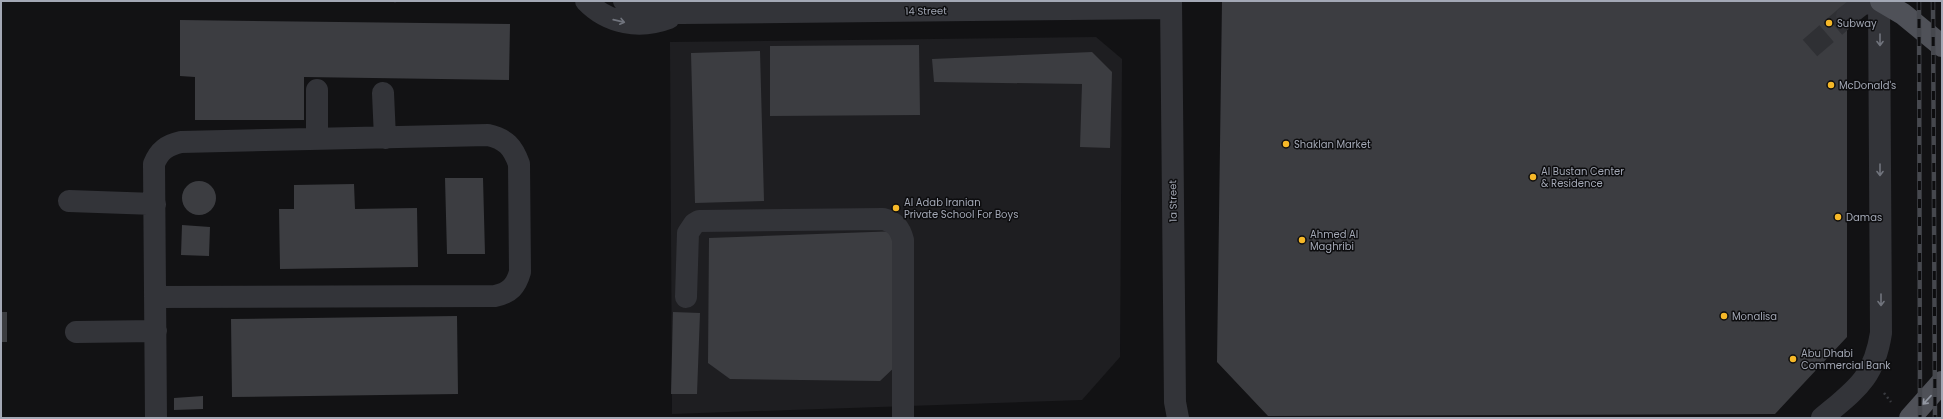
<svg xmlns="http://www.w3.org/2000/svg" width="1943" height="419" font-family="Poppins,sans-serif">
<rect width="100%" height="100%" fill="#121214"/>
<path fill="#1e1e21" d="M 1096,37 L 1122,59 L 1120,357 L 1082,400 L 672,414 L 670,42 Z"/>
<path fill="#3c3d41" d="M 1222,1 L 1847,1 L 1847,337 L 1775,414 L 1268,416 L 1217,362 Z
M 180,20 L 510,24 L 509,80 L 304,77 L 304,120 L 195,120 L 195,77 L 180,76 Z
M 919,45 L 920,115 L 770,116 L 770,46 Z
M 760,51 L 764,201 L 695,203 L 691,53 Z
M 1092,52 L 1112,72 L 1110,148 L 1080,147 L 1082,84 L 934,82 L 932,59 Z
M 445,178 L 483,178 L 485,254 L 447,254 Z
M182 198a17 17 0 1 1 34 0a17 17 0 1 1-34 0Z
M 354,184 L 355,209 L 417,208 L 418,267 L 280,269 L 279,209 L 294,209 L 294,185 Z
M 182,225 L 210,227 L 209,256 L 181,255 Z
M 899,231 L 900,362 L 880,381 L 730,379 L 708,363 L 709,238 Z
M 1,312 L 7,312 L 7,342 L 1,342 Z
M 673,312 L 700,313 L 697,394 L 671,394 Z
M 457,316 L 458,394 L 232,397 L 231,319 Z
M 203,396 L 203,409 L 174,410 L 174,398 Z"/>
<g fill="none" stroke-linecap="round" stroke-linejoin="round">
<path stroke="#2f3034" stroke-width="22" stroke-dasharray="22 11" stroke-linecap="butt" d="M 1810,48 L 1847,16"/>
<path stroke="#393b40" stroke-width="2.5" stroke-dasharray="2 3" stroke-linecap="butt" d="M 394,1 L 398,1
M 1884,393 L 1891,402"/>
<path stroke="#333439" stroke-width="22" d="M 586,1 C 608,24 640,29 669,18
M 624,1 L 651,11 L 682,13 L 1171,8
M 1171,1 L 1175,402 L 1178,418
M 1847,16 L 1861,5 L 1874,1
M 317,90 L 317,139
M 383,93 L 385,138
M 69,201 L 155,204
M 155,297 L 495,296 C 510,293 516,286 520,272 L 519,164 C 513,147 506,139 488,135 L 181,142 C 167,145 159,151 154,164 L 156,418
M 686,297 L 688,233 L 694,224 L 699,221 L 883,219 C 895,222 900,228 903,240 L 903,418
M 76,332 L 156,331
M 1822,418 C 1855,390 1874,379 1881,333 L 1879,1"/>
<path stroke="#4f5158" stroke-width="22" d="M 1881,1 L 1903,14 L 1942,46
M 1910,418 L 1942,382"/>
<g stroke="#46484e" stroke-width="4.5">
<path id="rail" d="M 1919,1 L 1920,418
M 1933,1 L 1935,418"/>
</g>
<use href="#rail" stroke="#0d0d0f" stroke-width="3" stroke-dasharray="9" stroke-linecap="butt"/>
</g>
<defs><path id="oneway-shaft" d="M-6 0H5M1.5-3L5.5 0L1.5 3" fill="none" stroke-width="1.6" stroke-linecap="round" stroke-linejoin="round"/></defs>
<g stroke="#71747d">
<use href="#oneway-shaft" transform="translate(619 21) rotate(13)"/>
<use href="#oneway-shaft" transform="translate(1880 40) rotate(90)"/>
<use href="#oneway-shaft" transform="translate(1880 170) rotate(90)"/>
<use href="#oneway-shaft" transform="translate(1881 300) rotate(90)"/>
</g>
<use stroke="#9297a2" href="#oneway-shaft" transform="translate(1927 400) rotate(133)"/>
<g fill="#f6b828" stroke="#0d0d0f" stroke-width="1.5">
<circle cx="1829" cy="23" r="4"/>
<circle cx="1831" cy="85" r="4"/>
<circle cx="1286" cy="144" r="4"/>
<circle cx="1533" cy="177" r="4"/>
<circle cx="896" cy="208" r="4"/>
<circle cx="1838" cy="217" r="4"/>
<circle cx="1302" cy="240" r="4"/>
<circle cx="1724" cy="316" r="4"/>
<circle cx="1793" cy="359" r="4"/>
</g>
<g text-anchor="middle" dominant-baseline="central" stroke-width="3" stroke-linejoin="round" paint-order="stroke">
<g font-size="10" fill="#a3a8b5" stroke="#0d0d0f">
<text transform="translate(926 11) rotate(-1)">14 Street</text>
<text transform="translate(1173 201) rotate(-91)">1a Street</text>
</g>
<g font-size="10" fill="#a3a8b5" stroke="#0d0d0f" text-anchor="start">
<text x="1837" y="23">Subway</text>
<text x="1839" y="85">McDonald's</text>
<text x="1294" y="144">Shaklan Market</text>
<text x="1541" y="171">Al Bustan Center<tspan x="1541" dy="12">&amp; Residence</tspan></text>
<text x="904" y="202">Al Adab Iranian<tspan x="904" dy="12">Private School For Boys</tspan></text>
<text x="1846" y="217">Damas</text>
<text x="1310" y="234">Ahmed Al<tspan x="1310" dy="12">Maghribi</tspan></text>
<text x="1732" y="316">Monalisa</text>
<text x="1801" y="353">Abu Dhabi<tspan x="1801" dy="12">Commercial Bank</tspan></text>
</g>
</g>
<rect width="1943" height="419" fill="none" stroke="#a3a8b5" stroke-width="4"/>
</svg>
